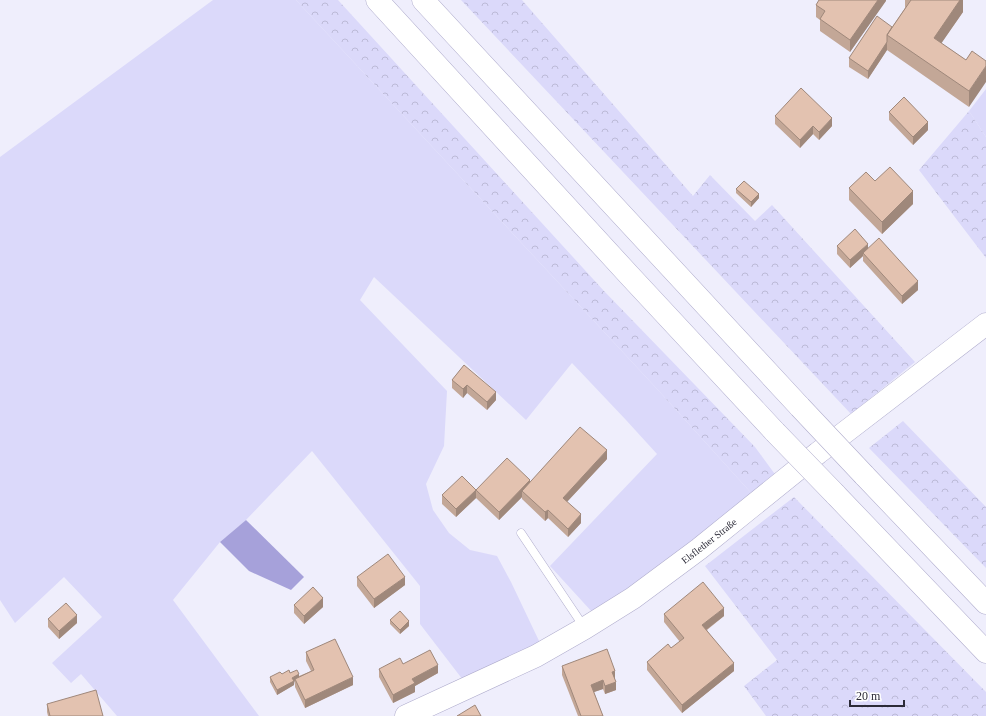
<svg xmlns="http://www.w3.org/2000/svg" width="986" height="716" font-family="Georgia,serif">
<defs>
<pattern id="forest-crowns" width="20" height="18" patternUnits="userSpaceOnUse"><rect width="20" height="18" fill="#dbd9fa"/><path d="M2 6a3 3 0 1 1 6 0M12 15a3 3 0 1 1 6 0" fill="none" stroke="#bcbad7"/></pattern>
</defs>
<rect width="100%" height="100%" fill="#efeefc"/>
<path fill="#dbd9fa" d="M 213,0 L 296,0 L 658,390 L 753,495 L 663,563 L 593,613 L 550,566 L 657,454 L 626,420 L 572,363 L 526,420 L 374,277 L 360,300 L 447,391 L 444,446 L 426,484 L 433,510 L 449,533 L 470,550 L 497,556 L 511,582 L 540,643 L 463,680 L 420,624 L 420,586 L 312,451 L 246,520 L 220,542 L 173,600 L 259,716 L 117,716 L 81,674 L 71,683 L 52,663 L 102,617 L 64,577 L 15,623 L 0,600 L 0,157 Z
M 986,89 L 986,137 L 969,111 Z"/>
<path fill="url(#forest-crowns)" d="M 296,0 L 338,0 L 604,291 L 755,447 L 777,477 L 753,495 L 658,390 Z
M 461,0 L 522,0 L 693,196 L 710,175 L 755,221 L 772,205 L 915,362 L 851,414 Z
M 969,111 L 986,137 L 986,258 L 919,170 Z
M 903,421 L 986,507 L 986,568 L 869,448 Z
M 794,497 L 986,692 L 986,716 L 766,716 L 744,686 L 777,660 L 705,566 Z"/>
<path fill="#a6a1da" d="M 246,520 L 304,577 L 291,590 L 249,571 L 220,542 Z"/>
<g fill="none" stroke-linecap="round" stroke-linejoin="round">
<g stroke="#b0adcd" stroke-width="9">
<path id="lane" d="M 521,533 L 584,627"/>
</g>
<g stroke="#b0adcd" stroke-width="23">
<path id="secondary" d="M 406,716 L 536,656 L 585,628 L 633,598 L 699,549 L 818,453 L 986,324"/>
</g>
<g stroke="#b0adcd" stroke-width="23">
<path id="highway" d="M 377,0 L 629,275 L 775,432
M 423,0 L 800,407
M 864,475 L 986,603
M 835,494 L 986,652"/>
</g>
<use href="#lane" stroke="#fff" stroke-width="8"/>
<use href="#secondary" stroke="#fff" stroke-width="22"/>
<use href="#highway" stroke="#fff" stroke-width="22"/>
<g stroke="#b0adcd" stroke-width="23" stroke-linecap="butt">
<path id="highway-bridge" d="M 800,407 L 864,475
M 775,432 L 835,494"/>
</g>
<use href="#highway-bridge" stroke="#fff" stroke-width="22"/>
</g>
<path fill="#c3a797" d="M 886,0 L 850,52 L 820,31 L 820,20 L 816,17 L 816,5 Z
M 905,0 L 963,0 L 963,12 L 941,43 L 966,60 L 972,51 L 969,107 L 887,50 L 868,79 L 849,67 L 849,58 L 892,27 L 905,8 Z
M 889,112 L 928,130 L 913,145 L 889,120 Z
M 775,116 L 832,126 L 819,140 L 813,134 L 800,148 L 775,124 Z
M 849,188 L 913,204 L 882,234 L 849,200 Z
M 736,189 L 759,198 L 751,207 L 736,193 Z
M 837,246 L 868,248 L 918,290 L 902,304 L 863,261 L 863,256 L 850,268 L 837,254 Z
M 464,365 L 496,400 L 487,410 L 467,393 L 463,398 L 452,388 L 452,380 Z
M 607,459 L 567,502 L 581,523 L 568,537 L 548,518 L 545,521 L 522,499 L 522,497 L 499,520 L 476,498 L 476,490 L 530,482 Z
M 442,495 L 476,498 L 456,517 L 442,504 Z
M 357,577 L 405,585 L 374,608 L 357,586 Z
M 294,605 L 323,607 L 304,624 L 294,613 Z
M 664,614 L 724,616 L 707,630 L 734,671 L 682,713 L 647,670 L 647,662 L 671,648 L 680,642 L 664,622 Z
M 48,619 L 77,623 L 59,639 L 48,627 Z
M 390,620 L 409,626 L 400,634 L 390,624 Z
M 306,652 L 353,685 L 305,708 L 295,687 L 295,681 L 294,682 L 294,685 L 277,695 L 270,682 L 270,677 L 282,674 L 290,673 L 299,676 L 311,671 L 306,661 Z
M 562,666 L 615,680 L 616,690 L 605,694 L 603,689 L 594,692 L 603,716 L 578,716 L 562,675 Z
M 379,669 L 438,673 L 415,686 L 415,692 L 393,703 L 379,677 Z
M 47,704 L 103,716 L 48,716 L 47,712 Z"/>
<path fill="#9f887b" d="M 878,0 L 886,0 L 886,1 L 850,52 L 850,40 Z
M 960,0 L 963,0 L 963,12 L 934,54 L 934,38 Z
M 887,42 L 887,50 L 868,79 L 868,71 Z
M 986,66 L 986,82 L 969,107 L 969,91 Z
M 832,118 L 832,126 L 819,140 L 819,132 Z
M 928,122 L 928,130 L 913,145 L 913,137 Z
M 813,126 L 813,134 L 800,148 L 800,140 Z
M 913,191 L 913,204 L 882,234 L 882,222 Z
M 759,194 L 759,198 L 751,207 L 751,202 Z
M 868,244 L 868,252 L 863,253 L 863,256 L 850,268 L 850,260 Z
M 918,281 L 918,290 L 902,304 L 902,296 Z
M 467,385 L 467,393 L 463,398 L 463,389 Z
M 496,392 L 496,400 L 487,410 L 487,402 Z
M 607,450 L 607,459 L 563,506 L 563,498 Z
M 530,480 L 530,488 L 522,491 L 522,497 L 499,520 L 499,512 Z
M 476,490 L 476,498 L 456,517 L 456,509 Z
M 548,510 L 548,518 L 545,521 L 545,512 Z
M 581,514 L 581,523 L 568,537 L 568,529 Z
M 405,577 L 405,585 L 374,608 L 374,599 Z
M 323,598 L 323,607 L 304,624 L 304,616 Z
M 724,608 L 724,616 L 702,633 L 702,625 Z
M 77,615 L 77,623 L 59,639 L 59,631 Z
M 409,621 L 409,626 L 400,634 L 400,630 Z
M 734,663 L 734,671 L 682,713 L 682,705 Z
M 438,665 L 438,673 L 415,686 L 415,692 L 393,703 L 393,695 L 412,679 Z
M 615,671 L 615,680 L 612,681 L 612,672 Z
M 299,674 L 299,679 L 295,679 L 294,685 L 277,695 L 277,690 L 292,678 Z
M 353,677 L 353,685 L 305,708 L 305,700 Z
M 603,680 L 603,689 L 591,693 L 591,685 Z
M 616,682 L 616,690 L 605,694 L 605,686 Z"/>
<path fill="#e3c2b0" stroke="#9f887b" d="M 819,0 L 878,0 L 850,40 L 820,19 L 825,11 L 816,5 Z
M 911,0 L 960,0 L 934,38 L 966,60 L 972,51 L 986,61 L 986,66 L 969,91 L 887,35 Z
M 877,16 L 892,27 L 887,35 L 887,42 L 868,71 L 849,58 Z
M 801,88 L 832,118 L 819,132 L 813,126 L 800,140 L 775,116 Z
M 904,97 L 928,122 L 913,137 L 889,112 Z
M 890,167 L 913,191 L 882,222 L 849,188 L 866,172 L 875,181 Z
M 744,181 L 759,194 L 751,202 L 736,189 Z
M 855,229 L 868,244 L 850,260 L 837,246 Z
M 879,238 L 918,281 L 902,296 L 863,253 Z
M 464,365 L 496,392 L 487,402 L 467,385 L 463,389 L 452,380 Z
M 580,427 L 607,450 L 563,498 L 581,514 L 568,529 L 548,510 L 545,512 L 522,491 Z
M 507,458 L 530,480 L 499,512 L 476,490 Z
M 462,476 L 476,490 L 456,509 L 442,495 Z
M 388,554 L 405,577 L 374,599 L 357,577 Z
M 703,582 L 724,608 L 702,625 L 734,663 L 682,705 L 647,662 L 668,644 L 671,648 L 684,638 L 664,614 Z
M 313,587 L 323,598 L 304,616 L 294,605 Z
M 66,603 L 77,615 L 59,631 L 48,619 Z
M 400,611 L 409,621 L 400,630 L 390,620 Z
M 335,639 L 353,677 L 305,700 L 295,679 L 314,670 L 306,652 Z
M 607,649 L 615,671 L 612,672 L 616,682 L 605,686 L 603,680 L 591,685 L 603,716 L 581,716 L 562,666 Z
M 430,650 L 438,665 L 412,679 L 415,683 L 393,695 L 379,669 L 400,658 L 403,664 Z
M 289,670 L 290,673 L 297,670 L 299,674 L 292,678 L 294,681 L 277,690 L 270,677 L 280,672 L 282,674 Z
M 96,690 L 103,716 L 50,716 L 47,704 Z
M 475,705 L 481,716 L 457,716 Z"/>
<g text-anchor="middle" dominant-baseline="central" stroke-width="4" stroke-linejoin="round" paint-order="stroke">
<g font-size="10" fill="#2c2b38" stroke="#fff">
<text transform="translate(709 541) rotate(-38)">Elsflether Straße</text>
</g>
</g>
<path d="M850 700v6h54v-6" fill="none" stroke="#2c2b38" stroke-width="2"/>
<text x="856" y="700" font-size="12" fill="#2c2b38" stroke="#ffffff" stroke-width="3" paint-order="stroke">20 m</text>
</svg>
